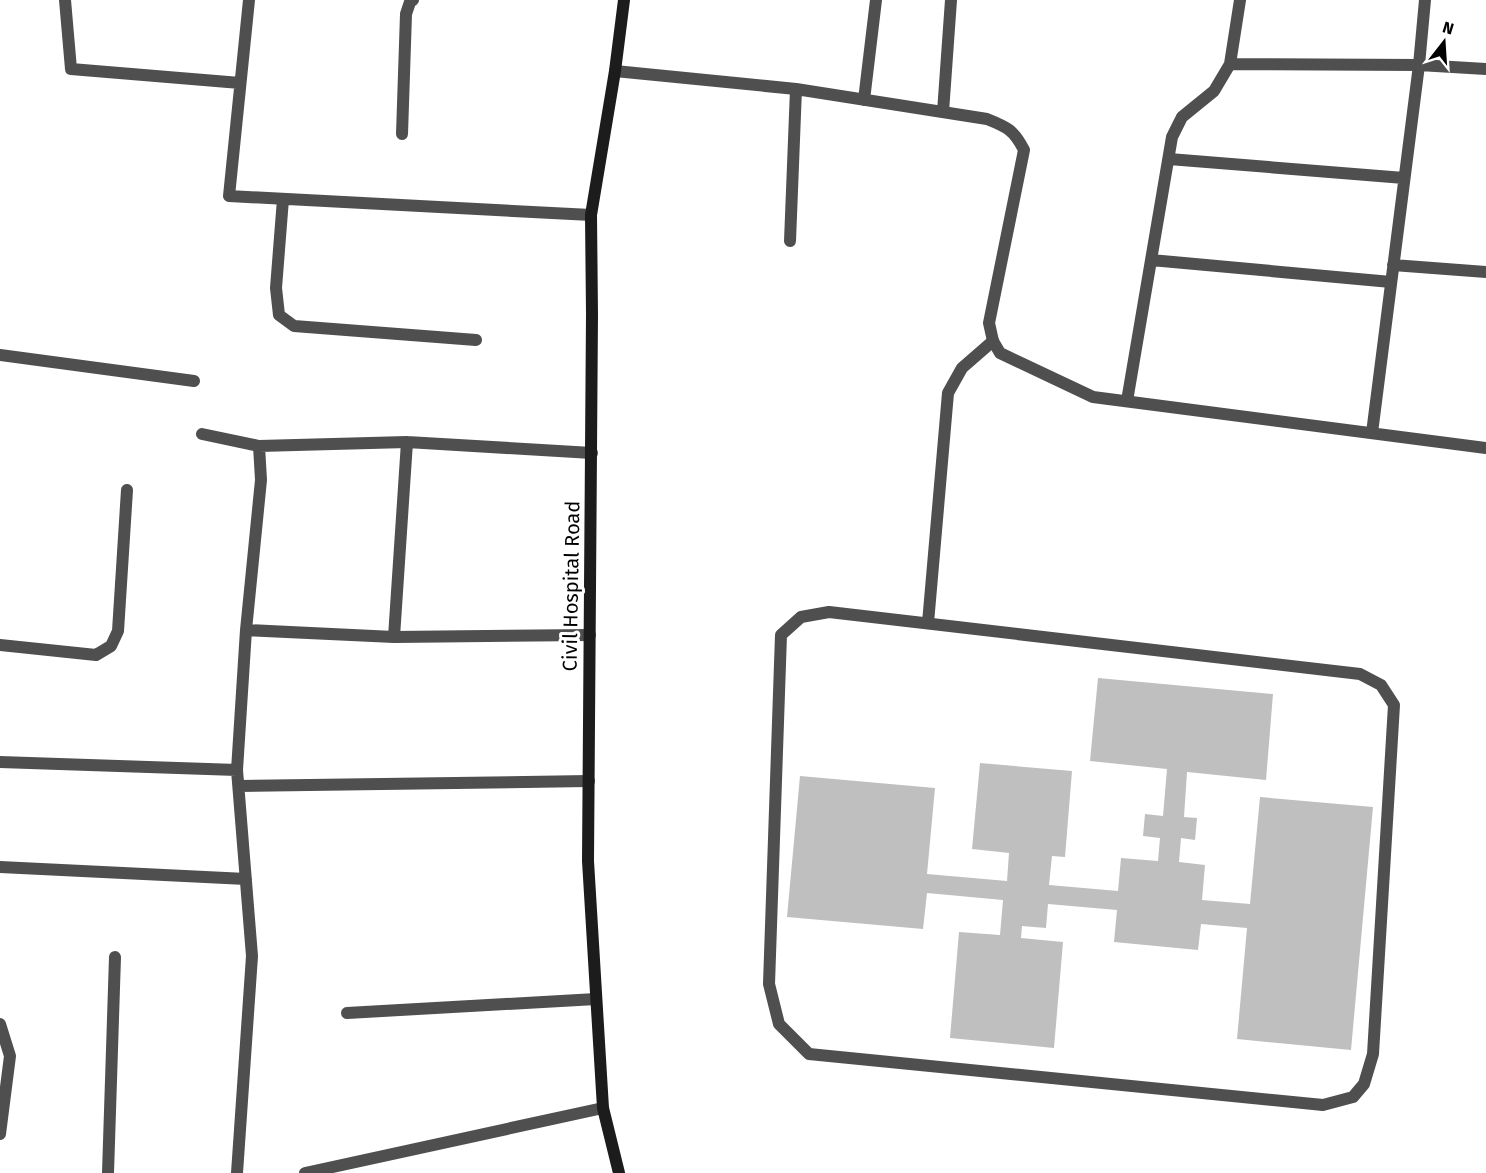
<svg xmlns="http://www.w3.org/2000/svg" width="1486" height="1173" font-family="'Fira Sans',sans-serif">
<rect width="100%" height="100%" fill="#fff"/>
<path fill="#bfbfbf" d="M 1098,678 L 1273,694 L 1266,780 L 1187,772 L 1184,817 L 1197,818 L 1195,840 L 1181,838 L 1179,862 L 1205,865 L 1202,900 L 1250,904 L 1260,797 L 1373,807 L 1351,1050 L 1237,1039 L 1247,928 L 1201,924 L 1198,950 L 1114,942 L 1117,910 L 1048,904 L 1046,928 L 1022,926 L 1021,938 L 1063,942 L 1054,1048 L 950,1038 L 959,932 L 1000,935 L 1003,900 L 927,893 L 923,929 L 787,917 L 800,776 L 935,788 L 927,874 L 1007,881 L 1009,853 L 972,849 L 980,763 L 1072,771 L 1065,857 L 1052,856 L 1049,885 L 1118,891 L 1121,858 L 1158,861 L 1160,838 L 1143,836 L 1145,814 L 1163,816 L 1167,769 L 1090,761 Z"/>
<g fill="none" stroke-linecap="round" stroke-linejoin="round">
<path stroke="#4f4f4f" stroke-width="12" d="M 829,612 L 1360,674 L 1381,685 L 1394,705 L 1373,1054 L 1364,1084 L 1353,1097 L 1323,1105 L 809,1054 L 779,1024 L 769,984 L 781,635 L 801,617 Z
M 928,623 L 948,393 L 962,368 L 993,341"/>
<path stroke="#4f4f4f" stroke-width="12" d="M 65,0 L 71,69 L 240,83
M 249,0 L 229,196 L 591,215
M 1230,64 L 1419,65 L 1486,69
M 615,71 L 796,89 L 987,119 C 1007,127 1014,130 1024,150 L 989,323 L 993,341 L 1000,353 L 1093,397 L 1486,448
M 864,100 L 876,0
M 943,112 L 951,0
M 402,134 L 406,14 L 410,2 L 413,0
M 1169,159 L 1404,178
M 283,199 L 276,288 L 279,315 L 294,326 L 476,340
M 790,241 L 796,89
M 1151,260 L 1391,282
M 1393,265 L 1486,272
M 0,355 L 194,381
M 1127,401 L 1172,137 L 1182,117 L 1214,91 L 1230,64 L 1240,0
M 1372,433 L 1419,65 L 1425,0
M 202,434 L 259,446 L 407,442 L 592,453
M 246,630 L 394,637 L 590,635
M 394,637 L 407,442
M 0,645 L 96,655 L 111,646 L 118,631 L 127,490
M 0,762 L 237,770
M 239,786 L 589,781
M 0,867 L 246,879
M 347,1013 L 596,999
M 0,1024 L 10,1056 L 0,1134
M 108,1173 L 115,957
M 237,1173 L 252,956 L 237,770 L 246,630 L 261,480 L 259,446
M 305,1173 L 603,1108"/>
<path stroke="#1c1c1c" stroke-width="12" d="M 619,1173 L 603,1108 L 588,861 L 592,314 L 591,215 L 615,71 L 624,0"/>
</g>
<g text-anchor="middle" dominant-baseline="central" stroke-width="6" stroke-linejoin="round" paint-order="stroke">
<g font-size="20" fill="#000" stroke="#fff">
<text transform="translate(571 586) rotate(-89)">Civil Hospital Road</text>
</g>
</g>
<g transform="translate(1444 42) rotate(17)" stroke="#ffffff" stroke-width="4.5" paint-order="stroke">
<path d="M0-4.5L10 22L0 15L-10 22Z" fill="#000000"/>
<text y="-9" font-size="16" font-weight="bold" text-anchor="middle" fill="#000000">N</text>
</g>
</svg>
